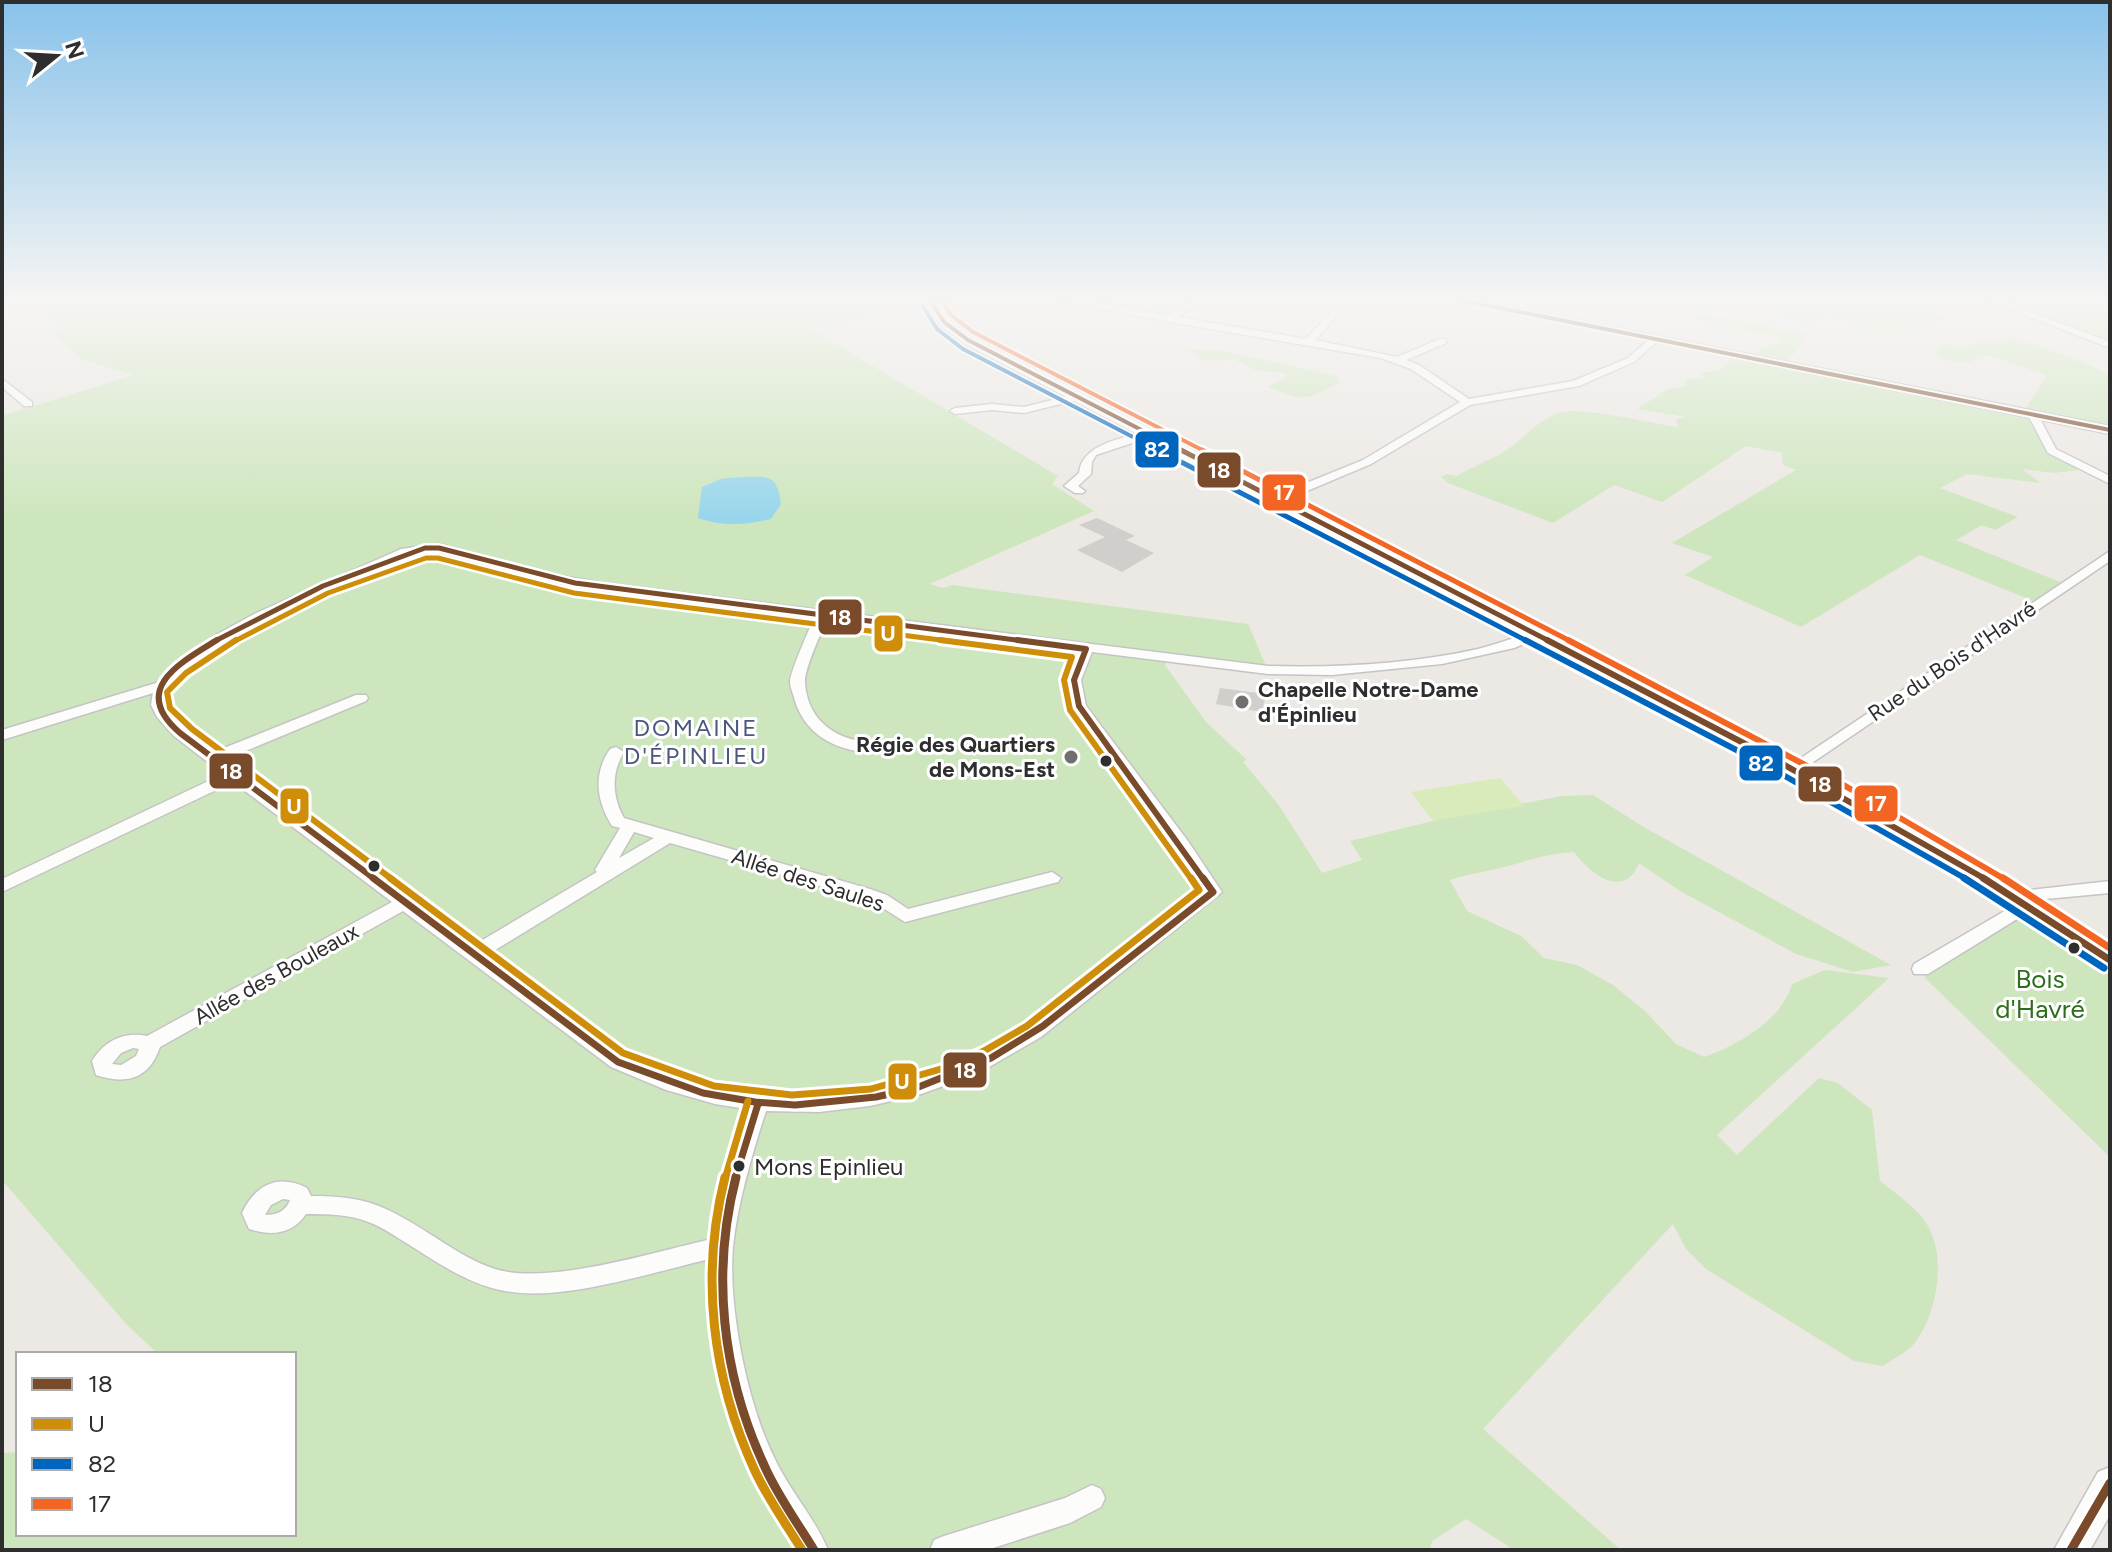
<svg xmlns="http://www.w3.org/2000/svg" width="2112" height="1552" font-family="Figtree,sans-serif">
<rect width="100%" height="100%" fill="#ece8e4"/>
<path fill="#cee6be" d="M 30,300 L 876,300 L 891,312 L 809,328 L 1058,476 L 1052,484 L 1094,511 L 930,584 L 943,588 L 952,585 L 1248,624 L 1268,670 L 1169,659 L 1165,665 L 1206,722 L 1247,760 L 1243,762 L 1278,804 L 1322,873 L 1362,860 L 1350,841 L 1433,821 L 1561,796 L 1593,795 L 1642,826 L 1891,965 L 1853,972 L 1796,954 L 1680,891 L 1639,863 C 1624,901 1589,873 1574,852 C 1548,854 1536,858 1512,865 C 1491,871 1471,873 1450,880 L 1467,911 L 1521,936 L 1544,958 L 1577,965 L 1613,985 L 1645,1011 L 1676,1044 L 1704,1057 C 1738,1045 1782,1020 1792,984 L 1825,970 L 1889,978 L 1717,1135 L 1737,1155 L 1819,1078 L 1838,1083 L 1872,1110 L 1880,1181 C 1894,1192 1911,1204 1922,1217 C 1948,1249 1939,1308 1917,1340 C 1910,1351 1893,1359 1883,1366 L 1854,1361 L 1706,1269 L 1686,1249 L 1673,1224 L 1483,1429 L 1621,1550 L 1514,1550 L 1466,1519 L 1432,1541 L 1430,1550 L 2,1550 L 2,1453 L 18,1452 L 18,1534 L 294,1534 L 294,1354 L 158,1354 L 127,1325 L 2,1180 L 2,416 L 133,375 L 83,360 L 52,333 L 75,324 L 38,317 L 48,312 Z
M 1073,300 L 1198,300 L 1169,319 L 1070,301 Z
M 1597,300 L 1913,300 L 1949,319 L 1882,329 L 1826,316 L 1810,322 L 1789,319 L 1772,307 L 1744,300 L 1729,300 L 1702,313 L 1803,333 L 1807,336 L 1806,340 L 1784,364 L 2023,413 L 2047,375 L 1990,356 L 1980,356 L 1971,362 L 1949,361 L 1936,355 L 1943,343 L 1964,348 L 1964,345 L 2013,338 L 2081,361 L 2110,375 L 2110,430 L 2034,415 L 2052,451 L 2086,469 L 2054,473 L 2022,469 L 2041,483 L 1967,474 L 1940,488 L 2018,517 L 1995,530 L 1982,525 L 1956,540 L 2065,584 L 2036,602 L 1920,555 L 1801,627 L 1685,575 L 1713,557 L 1672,543 L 1796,470 L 1783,465 L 1782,453 L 1746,446 L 1662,502 L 1614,485 L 1553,523 L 1448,483 L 1441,477 L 1447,474 L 1457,476 C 1474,465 1497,458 1511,447 C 1530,432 1548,410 1574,411 C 1608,412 1644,422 1678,427 L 1676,419 L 1686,417 L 1637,409 L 1668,389 L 1684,386 L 1686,379 L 1705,378 L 1700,373 L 1719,371 L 1735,355 L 1755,356 L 1757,352 L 1782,340 L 1777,336 L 1692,319 L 1699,312 L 1653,304 L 1615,310 L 1593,305 Z
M 1991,300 L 2110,300 L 2110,345 Z
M 1187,349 L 1224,351 L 1337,376 L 1340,382 C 1304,401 1306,402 1268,387 L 1288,376 L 1284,373 L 1257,371 L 1235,360 L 1205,361 Z
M 2029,904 L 2110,960 L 2110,1157 L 1926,979 L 1921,969 Z"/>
<path fill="#d9eabb" d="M 1500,778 L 1524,806 L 1433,821 L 1411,792 Z"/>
<path fill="#99d6ec" d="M 741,477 C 768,477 777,473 781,504 L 771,519 C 745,525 724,527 698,518 L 702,487 L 721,479 Z"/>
<path fill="#d1cecb" d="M 1097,518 L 1135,536 L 1126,540 L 1154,553 L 1122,572 L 1077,550 L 1105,537 L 1079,525 Z
M 1220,688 L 1266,694 L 1262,712 L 1216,704 Z"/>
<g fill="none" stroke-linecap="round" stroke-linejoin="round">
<g stroke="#c5c4c5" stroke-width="3">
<path id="minor" d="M 1059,300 L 1076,300 L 1168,315 L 1193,300 L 1202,300 L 1178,317 L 1306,339 L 1335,309 L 1340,312 L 1315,340 L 1397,357 L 1440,339 L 1446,339 L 1446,343 L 1406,360 L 1419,365 L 1469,399 L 1573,381 L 1628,358 L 1652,337 L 1660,339 L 1634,362 L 1579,386 L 1470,405 L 1371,464 L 1276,504 L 1270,500 L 1272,497 L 1363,460 L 1460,402 L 1411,369 L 1381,358 L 1169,322 Z
M 1987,300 L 1998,300 L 2110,342 L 2110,348 Z
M 2,379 L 32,402 L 32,406 L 24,406 L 2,387 Z
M 1077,394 L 1081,395 L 1081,399 L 1024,413 L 992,410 L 955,414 L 950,411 L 955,408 L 992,404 L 1024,407 Z
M 2029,413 L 2037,413 L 2056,449 L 2110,476 L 2110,484 L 2048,453 L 2028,415 Z
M 1149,431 L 1153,432 L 1153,436 L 1096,455 L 1092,462 L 1091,474 L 1078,486 L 1085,491 L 1083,493 L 1075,493 L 1064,486 L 1079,473 C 1082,443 1124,438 1149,431 Z
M 439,544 L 550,574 L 603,583 L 1268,666 C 1338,668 1410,664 1478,649 C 1499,644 1518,636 1538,631 L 1545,635 L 1514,648 L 1442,664 L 1332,675 L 1268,674 L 1092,652 L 1081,680 L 1086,706 L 1188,841 L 1222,892 L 1041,1037 L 977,1074 L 921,1094 L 870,1106 L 819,1112 L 766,1111 C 752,1155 738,1201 733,1247 C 728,1307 747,1401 773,1455 C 788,1489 814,1516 828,1550 L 799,1550 C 784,1525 767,1501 755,1475 C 726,1415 705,1325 710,1259 C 652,1272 558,1304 500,1290 C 467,1283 436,1262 408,1244 C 396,1237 384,1228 371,1223 C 349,1214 329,1214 306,1214 C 292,1235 271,1236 249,1229 L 242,1213 C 255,1185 278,1173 307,1188 L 311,1196 C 338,1196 364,1198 388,1210 C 425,1227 456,1256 495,1269 C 548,1286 657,1251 712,1239 L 726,1175 L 746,1109 L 715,1104 L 666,1090 L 611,1067 L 403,911 L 160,1047 C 149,1079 127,1085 96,1075 L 92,1061 C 104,1041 124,1031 147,1036 L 392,902 L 233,782 L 2,892 L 2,879 L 223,774 L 174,736 L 157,717 L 151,705 L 153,693 L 2,740 L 2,730 L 156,683 L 180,659 L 214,636 L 256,613 L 401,549 ZM 439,552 L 549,582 L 814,617 C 809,631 790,671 790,682 C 790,688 794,695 795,701 C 810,749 865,760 910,749 L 913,746 C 904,738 889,743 878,743 C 840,742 808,724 805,683 C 804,669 821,634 827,619 L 1078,651 L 1067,680 L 1072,706 L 1176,848 L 1203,891 C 1162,920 1123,951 1083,983 C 1061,1000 1040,1019 1016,1035 C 903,1107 749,1116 629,1058 C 613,1051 598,1037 584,1026 C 552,1003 519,979 487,955 L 670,843 L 858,897 L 875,903 L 905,922 L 1058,882 L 1061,878 L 1052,872 L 908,909 L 887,895 L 870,889 L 624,818 C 612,797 611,773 624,752 L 616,747 L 610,749 C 593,774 596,800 612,826 L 620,828 L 595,870 L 597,872 L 474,945 L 224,760 L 366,701 L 368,698 L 366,695 L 356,695 L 214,752 L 175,720 L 165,705 L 170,685 L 190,665 L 224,641 L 309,597 L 386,564 L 408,556 ZM 634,832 L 654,838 L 619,858 ZM 133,1048 L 139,1049 L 136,1056 L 121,1065 L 112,1064 L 121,1053 ZM 283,1199 L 290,1200 C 286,1211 277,1215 265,1215 L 271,1205 Z
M 2110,551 L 2110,561 L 1800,771 L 1794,773 L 1786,768 Z
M 2110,881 L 2110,893 L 2035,900 L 2038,904 L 2035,908 L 1928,974 L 1914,974 L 1912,969 L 1914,964 L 2020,902 L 2011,900 L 2008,896 L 2011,892 Z
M 1092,1485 L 1101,1489 L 1105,1498 L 1101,1507 L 1070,1523 L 987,1550 L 930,1550 L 934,1540 L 944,1536 L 1065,1498 Z"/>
</g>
<g stroke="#c5c4c5" stroke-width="3">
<path id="tertiary" d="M 2110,1467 L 2110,1515 L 2090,1550 L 2054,1550 L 2098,1472 Z"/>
</g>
<g stroke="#c5c4c5" stroke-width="3">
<path id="secondary" d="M 924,300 L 936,300 L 949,319 L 973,337 L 1802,763 L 1948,844 L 2110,943 L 2110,964 L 2101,961 L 1932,854 L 1786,773 L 963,343 L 940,325 Z
M 1454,300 L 1476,300 L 2110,426 L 2110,434 Z"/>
</g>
<use href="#minor" fill="#fcfcfb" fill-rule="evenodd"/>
<use href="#tertiary" fill="#fcfcfb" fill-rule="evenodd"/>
<use href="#secondary" fill="#fcfcfb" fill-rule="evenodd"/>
<g stroke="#fff" stroke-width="8">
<path id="bus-1-far4" d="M 930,300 L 944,322 L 968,340 L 1184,452
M 1460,300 L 2110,430"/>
</g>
<g stroke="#fff" stroke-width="10">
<path id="bus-1-far3" d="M 1181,450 L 1551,642
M 213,642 L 323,586 L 425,548 L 439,548 L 575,583 L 1032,642"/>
</g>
<g stroke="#fff" stroke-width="12">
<path id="bus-1-far2" d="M 217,640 C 178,664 130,690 180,733 L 376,880
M 1017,640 L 1086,649 L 1074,680 L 1079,706 L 1204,880
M 1547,640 L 1774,759 L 1987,880"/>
</g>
<g stroke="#fff" stroke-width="13">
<path id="bus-1-far1" d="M 373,878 L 618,1062 L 703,1093 L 755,1102 L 795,1105 L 876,1097 L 916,1088 L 991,1058 L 1043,1026 L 1213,892 L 1203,878
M 1983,878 L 2110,960
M 735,1179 L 758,1104"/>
</g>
<g stroke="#fff" stroke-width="15">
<path id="bus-1" d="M 736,1177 C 711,1273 722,1374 764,1465 C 777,1495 797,1522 814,1550
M 2071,1550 L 2110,1483"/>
</g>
<g stroke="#fff" stroke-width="10">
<path id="bus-2-far3" d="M 233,642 L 328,593 L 426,558 L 438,558 L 574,593 L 956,642"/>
</g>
<g stroke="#fff" stroke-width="12">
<path id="bus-2-far2" d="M 236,640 L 186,673 L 167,692 L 170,708 L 192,729 L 393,880
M 940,640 L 1072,657 L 1064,680 L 1070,710 L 1192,880"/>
</g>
<g stroke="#fff" stroke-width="13">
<path id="bus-2-far1" d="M 390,878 L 623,1053 L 714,1086 L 792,1095 L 871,1089 L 948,1067 L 984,1051 L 1027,1026 L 1199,890 L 1191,878
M 725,1179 L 748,1101"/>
</g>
<g stroke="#fff" stroke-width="15">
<path id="bus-2" d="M 725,1177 C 700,1276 712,1378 755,1471 C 768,1499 786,1524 802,1550"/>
</g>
<g stroke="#fff" stroke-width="8">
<path id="bus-3-far3" d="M 922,305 L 937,329 L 963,349 L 1162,452"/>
</g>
<g stroke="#fff" stroke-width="10">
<path id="bus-3-far2" d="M 1158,450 L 1529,642"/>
</g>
<g stroke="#fff" stroke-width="12">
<path id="bus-3-far1" d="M 1525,640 L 1769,767 L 1968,880"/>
</g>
<g stroke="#fff" stroke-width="13">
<path id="bus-3" d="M 1964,878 L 2104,968"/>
</g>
<g stroke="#fff" stroke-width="8">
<path id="bus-4-far3" d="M 942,300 L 951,315 L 973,332 L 1206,452"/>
</g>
<g stroke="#fff" stroke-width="10">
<path id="bus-4-far2" d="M 1202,450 L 1572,642"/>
</g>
<g stroke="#fff" stroke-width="12">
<path id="bus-4-far1" d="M 1568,640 L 1847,787 L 2006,880"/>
</g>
<g stroke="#fff" stroke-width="13">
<path id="bus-4" d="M 2003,878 L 2110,948"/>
</g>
<use href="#bus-1-far4" stroke="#7a4b2a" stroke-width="4"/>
<use href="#bus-1-far3" stroke="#7a4b2a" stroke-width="5"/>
<use href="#bus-1-far2" stroke="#7a4b2a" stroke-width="6"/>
<use href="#bus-1-far1" stroke="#7a4b2a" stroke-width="7"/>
<use href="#bus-1" stroke="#7a4b2a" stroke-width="9"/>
<use href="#bus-2-far3" stroke="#cf8e09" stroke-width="5"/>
<use href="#bus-2-far2" stroke="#cf8e09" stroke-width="6"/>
<use href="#bus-2-far1" stroke="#cf8e09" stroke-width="7"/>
<use href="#bus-2" stroke="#cf8e09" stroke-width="9"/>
<use href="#bus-3-far3" stroke="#0065bd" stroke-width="4"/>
<use href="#bus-3-far2" stroke="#0065bd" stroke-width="5"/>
<use href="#bus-3-far1" stroke="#0065bd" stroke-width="6"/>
<use href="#bus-3" stroke="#0065bd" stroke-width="7"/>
<use href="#bus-4-far3" stroke="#f26522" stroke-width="4"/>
<use href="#bus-4-far2" stroke="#f26522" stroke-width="5"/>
<use href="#bus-4-far1" stroke="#f26522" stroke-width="6"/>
<use href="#bus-4" stroke="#f26522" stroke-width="7"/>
</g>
<linearGradient id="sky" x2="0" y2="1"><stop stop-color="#88c2ea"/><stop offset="0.58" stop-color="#f6f5f3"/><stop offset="1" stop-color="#f6f5f3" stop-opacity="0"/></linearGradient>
<rect width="2112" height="517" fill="url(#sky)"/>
<g fill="#706f6e" stroke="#fff" stroke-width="3">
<circle cx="1242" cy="702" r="8"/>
<circle cx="1071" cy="757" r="8"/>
</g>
<g fill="#2e2e2e" stroke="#fff" stroke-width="3">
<circle cx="1106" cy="761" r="7"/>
<circle cx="374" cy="866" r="7"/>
<circle cx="2074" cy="948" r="7"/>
<circle cx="739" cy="1166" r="7"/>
</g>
<g text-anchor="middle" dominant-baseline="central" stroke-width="6" stroke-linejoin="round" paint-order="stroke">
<g font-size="22" fill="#2e2e2e" stroke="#fff">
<text transform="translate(1952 661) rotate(-34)">Rue du Bois d'Havré</text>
<text transform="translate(808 880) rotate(18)">Allée des Saules</text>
<text transform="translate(276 974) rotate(-29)">Allée des Bouleaux</text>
</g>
<g font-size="22" font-weight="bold" fill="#2e2e2e" stroke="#fff" text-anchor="start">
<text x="1258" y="689">Chapelle Notre-Dame<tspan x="1258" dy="25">d'Épinlieu</tspan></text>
<text x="1055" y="744" text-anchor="end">Régie des Quartiers<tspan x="1055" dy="25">de Mons-Est</tspan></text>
</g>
<g font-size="24" letter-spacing="2" fill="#4d5680" stroke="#fff">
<text x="696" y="727">DOMAINE<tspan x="696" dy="28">D'ÉPINLIEU</tspan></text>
</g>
<g font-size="24" fill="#2e2e2e" stroke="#fff" text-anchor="start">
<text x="754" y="1166">Mons Epinlieu</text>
</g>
<g font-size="26" fill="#2c6e1b" stroke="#fff">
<text x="2040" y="979">Bois<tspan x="2040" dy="30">d'Havré</tspan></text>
</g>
</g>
<g stroke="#fff" stroke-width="3">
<rect x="1134" y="430" width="46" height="39" rx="8" fill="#0065bd"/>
<rect x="1196" y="451" width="46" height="38" rx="8" fill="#7a4b2a"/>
<rect x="1261" y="473" width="46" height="39" rx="8" fill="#f26522"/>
<rect x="817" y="598" width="46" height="38" rx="8" fill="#7a4b2a"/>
<rect x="873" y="614" width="31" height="39" rx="8" fill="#cf8e09"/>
<rect x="1738" y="744" width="46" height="38" rx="8" fill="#0065bd"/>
<rect x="208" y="752" width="46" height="38" rx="8" fill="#7a4b2a"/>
<rect x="1797" y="765" width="46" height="38" rx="8" fill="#7a4b2a"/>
<rect x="1853" y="784" width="46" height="39" rx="8" fill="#f26522"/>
<rect x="279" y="787" width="31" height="38" rx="8" fill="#cf8e09"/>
<rect x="942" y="1051" width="46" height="38" rx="8" fill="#7a4b2a"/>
<rect x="887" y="1062" width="31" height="39" rx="8" fill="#cf8e09"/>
</g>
<g font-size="22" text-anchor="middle" font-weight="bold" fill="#fff">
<text x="1157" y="457">82</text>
<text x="1219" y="478">18</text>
<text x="1284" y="500">17</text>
<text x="840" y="625">18</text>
<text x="888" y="641">U</text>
<text x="1761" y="771">82</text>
<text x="231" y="779">18</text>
<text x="1820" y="792">18</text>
<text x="1876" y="811">17</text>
<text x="294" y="814">U</text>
<text x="965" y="1078">18</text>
<text x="902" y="1089">U</text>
</g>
<rect width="2112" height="1552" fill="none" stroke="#2e2e2e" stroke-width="8"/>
<rect x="16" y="1352" width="280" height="184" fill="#ffffff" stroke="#ababab" stroke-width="2"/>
<rect x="32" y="1378" width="40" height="12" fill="#7a4b2a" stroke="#ababab" stroke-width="2"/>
<text x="88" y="1392" font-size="24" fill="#2e2e2e">18</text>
<rect x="32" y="1418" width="40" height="12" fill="#cf8e09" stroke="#ababab" stroke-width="2"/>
<text x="88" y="1432" font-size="24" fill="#2e2e2e">U</text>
<rect x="32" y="1458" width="40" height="12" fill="#0065bd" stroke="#ababab" stroke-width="2"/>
<text x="88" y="1472" font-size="24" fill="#2e2e2e">82</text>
<rect x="32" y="1498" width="40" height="12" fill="#f26522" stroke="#ababab" stroke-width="2"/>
<text x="88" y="1512" font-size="24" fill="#2e2e2e">17</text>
<g transform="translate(56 56) rotate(72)" stroke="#ffffff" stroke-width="6" paint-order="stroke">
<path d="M0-6L14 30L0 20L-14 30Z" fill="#2e2e2e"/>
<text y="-12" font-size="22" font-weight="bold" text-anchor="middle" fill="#2e2e2e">N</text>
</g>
</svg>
